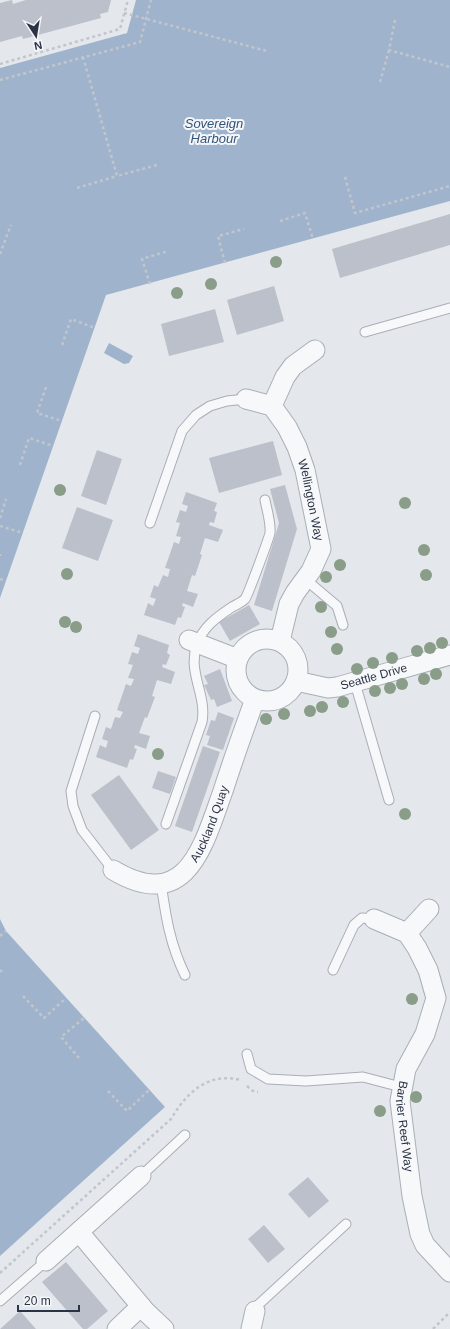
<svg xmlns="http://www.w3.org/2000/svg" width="450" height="1329" font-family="Helvetica,sans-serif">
<rect width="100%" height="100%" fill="#e4e7ec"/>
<path fill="#9fb4cc" d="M 136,0 L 450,0 L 450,201 L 106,295 L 0,598 L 0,68 L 127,33 Z
M 109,343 L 133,356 L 129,363 L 124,364 L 104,353 Z
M 0,919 L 6,931 L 165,1107 L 0,1256 Z"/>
<path fill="#bbc0ca" d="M 12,0 L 13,4 L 26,0 L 111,0 L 108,12 L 100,14 L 101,18 L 23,39 L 22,36 L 0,42 L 0,3 Z
M 450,214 L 450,245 L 340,278 L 332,249 Z
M 274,286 L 284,321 L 237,335 L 227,300 Z
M 215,309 L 224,342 L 169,356 L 161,324 Z
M 273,441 L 282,475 L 219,493 L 209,458 Z
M 97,450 L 122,459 L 106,505 L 81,496 Z
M 285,485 L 297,529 L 272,611 L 254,605 L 279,523 L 270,489 Z
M 186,492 L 217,503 L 214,511 L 217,512 L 214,523 L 210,522 L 209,525 L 223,530 L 218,542 L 205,538 L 200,554 L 202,555 L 195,576 L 192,575 L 187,591 L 198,594 L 193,607 L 183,603 L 182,606 L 185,607 L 181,618 L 178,617 L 175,625 L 144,615 L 148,603 L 153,606 L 156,599 L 150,597 L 154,585 L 158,587 L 163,575 L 168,577 L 170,569 L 165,568 L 174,542 L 179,544 L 181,537 L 176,536 L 180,523 L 176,522 L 180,510 L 186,512 L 188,506 L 182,504 Z
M 77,507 L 113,520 L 98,561 L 62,548 Z
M 249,605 L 260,624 L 230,641 L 219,622 Z
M 138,634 L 169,645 L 167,653 L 170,655 L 166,665 L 163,664 L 162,667 L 175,672 L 171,684 L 157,680 L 152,696 L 155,697 L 147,718 L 145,717 L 139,733 L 150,736 L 146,749 L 135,745 L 134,748 L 137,749 L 133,760 L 130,759 L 127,768 L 96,757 L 100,745 L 106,748 L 108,741 L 102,739 L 106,727 L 111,729 L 115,717 L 120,718 L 123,712 L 117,710 L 126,684 L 131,686 L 134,679 L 128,678 L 133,665 L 128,664 L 132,652 L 138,654 L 140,648 L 134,646 Z
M 220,669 L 232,701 L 217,707 L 214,699 L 211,700 L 204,685 L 208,684 L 204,676 Z
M 218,712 L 234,718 L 223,750 L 207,745 L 210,736 L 206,735 L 211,720 L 215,721 Z
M 203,746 L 220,752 L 192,832 L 175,826 Z
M 158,771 L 176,777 L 170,794 L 152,788 Z
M 119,775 L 159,830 L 131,850 L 91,795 Z
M 308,1177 L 329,1201 L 309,1218 L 288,1194 Z
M 264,1225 L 285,1249 L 268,1263 L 248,1239 Z
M 66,1262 L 108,1311 L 87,1329 L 83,1329 L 42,1282 Z
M 20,1311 L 36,1329 L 0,1329 Z"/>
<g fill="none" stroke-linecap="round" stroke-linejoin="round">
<g stroke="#a9aeb7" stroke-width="11">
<path id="lane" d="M 365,332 L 450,308
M 150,523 L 182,431 L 196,415 L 210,406 L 227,401 L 246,399
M 305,579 L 337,606 L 343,625
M 355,683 L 389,800
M 95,716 L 71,791 L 73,806 L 82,830 L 113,870
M 166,824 L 202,722 C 207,694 187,673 197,644 C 203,627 217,617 232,607 C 236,605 242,602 245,599 C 248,595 269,538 270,533 C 271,522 267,511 265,500
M 161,883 C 166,918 170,944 185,975
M 333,970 L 354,925 L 362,918 L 374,919
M 247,1054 L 251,1069 L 268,1079 L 306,1081 L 363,1077 L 401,1087
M 141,1176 L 185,1135
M 0,1301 L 46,1261
M 255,1311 L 258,1305 L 346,1224"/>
</g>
<g stroke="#a9aeb7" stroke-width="21">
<g id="street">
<path id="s1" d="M 246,399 L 272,406 L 287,427 L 297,447 L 305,470 L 321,549 L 311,571 L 295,593 L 289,604 L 280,641"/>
<path d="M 272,406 L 285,377 L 293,366 L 315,350"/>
<circle cx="267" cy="670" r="31"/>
<path d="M 189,640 L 238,659"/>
<path id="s2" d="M 296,681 L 328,688 L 337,687 L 450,655"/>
<path id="s3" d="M 113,870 C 187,914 203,846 223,791 C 233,760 244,729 255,699"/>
<path id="s4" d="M 374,919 L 407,933 L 417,948 L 428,970 L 436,998 L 425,1034 L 406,1069 L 400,1101 L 412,1196 L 420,1234 L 425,1245 L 450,1272"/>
<path d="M 407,933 L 429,909"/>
<path d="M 79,1232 L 146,1312 L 164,1329"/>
<path d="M 46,1261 L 141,1176"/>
<path d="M 117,1329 L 141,1306"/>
<path d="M 251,1329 L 255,1311"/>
</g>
</g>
<path stroke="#c2c5cb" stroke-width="2.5" stroke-dasharray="3 3" stroke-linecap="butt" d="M 124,13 L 267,51
M 395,20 L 389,50 L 450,67
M 83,57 L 117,176 L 157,165
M 0,64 L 120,29 L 128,0
M 0,80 L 140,42 L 151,0
M 380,82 L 389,50
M 345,177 L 355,213 L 450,186
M 77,188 L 117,176
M 280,221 L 305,213 L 313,239
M 0,254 L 11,225
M 225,263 L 218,236 L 244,229
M 150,284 L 142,259 L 168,251
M 62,345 L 71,319 L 95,328
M 46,387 L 37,413 L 62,421
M 20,465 L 29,438 L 53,446
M 0,518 L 6,499
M 0,526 L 23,533
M 0,554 L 0,556
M 0,579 L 6,581
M 0,936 L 6,931
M 0,970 L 2,972
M 23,996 L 44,1018 L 66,998
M 79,1058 L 61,1037 L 84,1018
M 247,1086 L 253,1091 L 258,1092
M 108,1091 L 127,1111 L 149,1090
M 0,1273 L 171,1119 C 187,1092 208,1072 241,1080
M 433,1329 L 450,1312"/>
<use href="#lane" stroke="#f7f8fa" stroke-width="9"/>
<use href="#street" stroke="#f7f8fa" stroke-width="19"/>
</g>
<g fill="#899d89">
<circle cx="276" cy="262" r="6"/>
<circle cx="211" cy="284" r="6"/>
<circle cx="177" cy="293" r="6"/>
<circle cx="60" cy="490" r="6"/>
<circle cx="405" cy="503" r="6"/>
<circle cx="424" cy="550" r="6"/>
<circle cx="340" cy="565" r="6"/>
<circle cx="67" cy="574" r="6"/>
<circle cx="426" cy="575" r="6"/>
<circle cx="326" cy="577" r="6"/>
<circle cx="321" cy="607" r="6"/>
<circle cx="65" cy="622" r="6"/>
<circle cx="76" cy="627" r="6"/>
<circle cx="331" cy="632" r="6"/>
<circle cx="442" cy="643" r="6"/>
<circle cx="430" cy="648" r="6"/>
<circle cx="337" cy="649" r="6"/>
<circle cx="417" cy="651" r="6"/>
<circle cx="392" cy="658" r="6"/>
<circle cx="373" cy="663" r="6"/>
<circle cx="357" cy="669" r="6"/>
<circle cx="436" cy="674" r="6"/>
<circle cx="424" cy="679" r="6"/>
<circle cx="402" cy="684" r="6"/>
<circle cx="390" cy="688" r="6"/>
<circle cx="375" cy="691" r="6"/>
<circle cx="343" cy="702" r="6"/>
<circle cx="322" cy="707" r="6"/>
<circle cx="310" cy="711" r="6"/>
<circle cx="284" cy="714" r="6"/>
<circle cx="266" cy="719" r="6"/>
<circle cx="158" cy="754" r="6"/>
<circle cx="405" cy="814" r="6"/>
<circle cx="412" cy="999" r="6"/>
<circle cx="416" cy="1097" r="6"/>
<circle cx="380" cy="1111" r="6"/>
</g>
<g text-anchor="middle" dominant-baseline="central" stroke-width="4" stroke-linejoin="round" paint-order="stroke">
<g font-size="12" fill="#2b3445" stroke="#f4f6f9">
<text stroke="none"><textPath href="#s1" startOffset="130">Wellington Way</textPath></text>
<text stroke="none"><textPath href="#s2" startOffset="80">Seattle Drive</textPath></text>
<text stroke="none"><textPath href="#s3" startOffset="132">Auckland Quay</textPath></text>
<text stroke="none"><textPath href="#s4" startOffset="243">Barrier Reef Way</textPath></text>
</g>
<g font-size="13" font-style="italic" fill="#34527a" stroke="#f4f6f9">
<text x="214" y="123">Sovereign<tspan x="214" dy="15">Harbour</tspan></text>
</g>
</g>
<g transform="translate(36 36) rotate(168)" stroke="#f4f6f9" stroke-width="3" paint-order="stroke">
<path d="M0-3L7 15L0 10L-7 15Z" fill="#2b3445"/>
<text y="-6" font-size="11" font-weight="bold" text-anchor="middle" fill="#2b3445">N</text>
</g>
<path d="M18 1305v6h61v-6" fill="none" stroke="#2b3445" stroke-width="2"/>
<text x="24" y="1305" font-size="12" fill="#2b3445" stroke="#f4f6f9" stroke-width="3" paint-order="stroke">20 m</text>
</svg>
